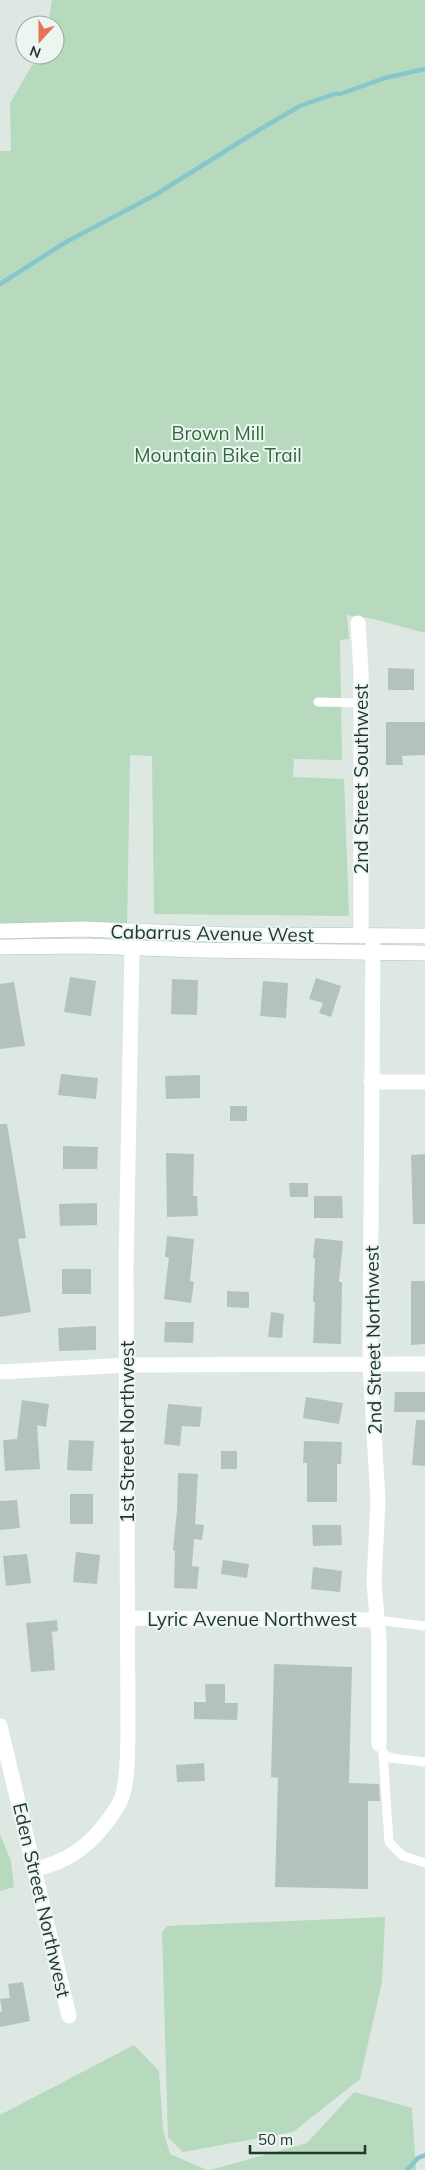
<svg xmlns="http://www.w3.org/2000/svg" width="425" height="2170" font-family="Mulish,sans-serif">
<rect width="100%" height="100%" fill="#dde8e3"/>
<path fill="#b7d9bd" d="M 52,0 L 425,0 L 425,633 L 374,619 L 347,615 L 349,639 L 340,640 L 342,760 L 294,759 L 293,777 L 344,779 L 349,916 L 154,914 L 152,756 L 130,755 L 127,931 L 0,931 L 0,151 L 11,151 L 10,103 L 38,55 L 55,55 L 55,25 L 48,25 Z
M 0,1834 L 11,1861 L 14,1887 L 0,1891 Z
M 385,1917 L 382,1982 L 360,2079 L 293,2132 L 183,2152 L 168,2137 L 162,1932 L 167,1926 Z
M 134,2045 L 159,2071 L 163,2130 L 170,2154 L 207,2170 L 0,2170 L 0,2115 Z
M 354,2092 L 412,2108 L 416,2170 L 210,2170 L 307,2143 Z"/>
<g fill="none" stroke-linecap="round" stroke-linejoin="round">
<path stroke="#87c7cc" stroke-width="4.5" d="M 0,284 L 66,242 L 155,195 L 262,128 L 300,106 L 334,94 L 340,94 L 385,78 L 425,69
M 407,2170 L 418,2158 L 425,2155"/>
</g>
<path fill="#b3c3bb" d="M 388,668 L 414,669 L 414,690 L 388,690 Z
M 386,722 L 425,722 L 425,755 L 402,756 L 403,765 L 386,765 Z
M 70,977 L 96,981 L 91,1016 L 64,1012 Z
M 316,978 L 341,986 L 331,1017 L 319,1013 L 323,1003 L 309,999 Z
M 172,979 L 198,980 L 197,1015 L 171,1014 Z
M 263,981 L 288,983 L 286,1018 L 260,1016 Z
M 14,982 L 25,1046 L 0,1049 L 0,984 Z
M 61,1074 L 98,1078 L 96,1099 L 58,1095 Z
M 200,1075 L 200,1098 L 166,1099 L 165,1076 Z
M 230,1106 L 247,1106 L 247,1121 L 230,1121 Z
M 0,1124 L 7,1124 L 26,1238 L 18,1239 L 31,1312 L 0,1317 Z
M 63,1146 L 98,1147 L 97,1169 L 63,1169 Z
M 166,1153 L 194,1154 L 193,1196 L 197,1196 L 198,1216 L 167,1217 Z
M 425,1154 L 425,1224 L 413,1224 L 411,1155 Z
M 289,1183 L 308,1183 L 308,1197 L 290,1197 Z
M 314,1196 L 342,1196 L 343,1218 L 314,1218 Z
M 97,1203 L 97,1225 L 60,1226 L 59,1204 Z
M 167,1236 L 194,1239 L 190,1281 L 194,1282 L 191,1303 L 164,1299 L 169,1257 L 165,1257 Z
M 315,1238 L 343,1241 L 339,1282 L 342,1282 L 341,1344 L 313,1343 L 315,1302 L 313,1302 L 315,1258 L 313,1258 Z
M 62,1269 L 91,1269 L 91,1294 L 62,1294 Z
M 411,1281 L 425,1281 L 425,1344 L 411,1345 Z
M 227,1291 L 249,1292 L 249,1308 L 227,1307 Z
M 271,1312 L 284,1314 L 282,1338 L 268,1337 Z
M 165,1322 L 194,1322 L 193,1343 L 164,1342 Z
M 96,1326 L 96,1350 L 59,1351 L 58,1328 Z
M 395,1392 L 425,1392 L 425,1412 L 394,1412 Z
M 306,1397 L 343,1403 L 339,1424 L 303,1418 Z
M 22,1400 L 49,1404 L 46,1427 L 37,1425 L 40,1469 L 5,1471 L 3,1440 L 17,1439 Z
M 168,1404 L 202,1407 L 200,1427 L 182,1426 L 180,1446 L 164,1444 Z
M 416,1420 L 425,1420 L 425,1466 L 412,1465 Z
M 69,1440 L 94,1441 L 92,1471 L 67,1470 Z
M 304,1441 L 342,1442 L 341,1464 L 337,1464 L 337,1502 L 307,1502 L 307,1463 L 303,1463 Z
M 221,1451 L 237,1451 L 237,1469 L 221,1469 Z
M 178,1473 L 198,1474 L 195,1524 L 204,1525 L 202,1540 L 194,1539 L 192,1566 L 199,1567 L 197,1589 L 174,1588 L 175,1551 L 173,1550 L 177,1510 Z
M 70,1494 L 93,1494 L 93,1524 L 70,1524 Z
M 17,1500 L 20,1528 L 0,1530 L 0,1501 Z
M 312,1525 L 341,1525 L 342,1545 L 313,1546 Z
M 76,1552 L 100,1555 L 97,1584 L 73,1582 Z
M 27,1554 L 31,1583 L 6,1586 L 3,1556 Z
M 223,1560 L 249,1564 L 247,1578 L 221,1574 Z
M 313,1567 L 342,1571 L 340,1592 L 311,1589 Z
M 57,1620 L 58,1631 L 52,1632 L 55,1670 L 31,1672 L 26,1623 Z
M 274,1664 L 352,1667 L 349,1783 L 379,1784 L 380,1801 L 368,1801 L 368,1889 L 275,1887 L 278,1778 L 271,1777 Z
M 205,1684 L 225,1684 L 225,1703 L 238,1703 L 237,1720 L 194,1719 L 194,1702 L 206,1702 Z
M 204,1763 L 205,1781 L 177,1782 L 176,1765 Z
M 23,1982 L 30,2021 L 0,2027 L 0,2012 L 2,2011 L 0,1999 L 10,1998 L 8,1984 Z"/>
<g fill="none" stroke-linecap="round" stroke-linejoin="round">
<g stroke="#b1c7bd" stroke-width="16">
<path id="secondary" d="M 0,931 L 83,929 L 232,935 L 425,936
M 0,947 L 84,946 L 198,950 L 425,953"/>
</g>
<path stroke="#fff" stroke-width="9" d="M 318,702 L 361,703
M 377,1620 L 425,1626
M 382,1750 L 383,1753 L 391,1758 L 425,1762
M 383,1753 L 389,1842 L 403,1856 L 425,1863"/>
<path stroke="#fff" stroke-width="15" d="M 358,623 L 361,672 L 361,936
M 373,936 L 370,1364 L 378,1501 L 374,1583 L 379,1640 L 379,1744
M 371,1082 L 425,1082
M 0,1372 L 127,1365 L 425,1364
M 127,1618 L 377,1620
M 0,1726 L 69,2016
M 34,1869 C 65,1863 87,1848 106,1823 C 112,1815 119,1806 122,1797 C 128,1779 127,1758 128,1739 L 126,1266 L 132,948"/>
<use href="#secondary" stroke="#fff" stroke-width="15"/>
</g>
<g text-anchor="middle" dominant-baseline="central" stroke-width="4" stroke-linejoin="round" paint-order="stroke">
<g font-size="19" fill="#2d6b3f" stroke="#edf5f1">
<text x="218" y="433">Brown Mill<tspan x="218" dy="22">Mountain Bike Trail</tspan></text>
</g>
<g font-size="19" fill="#20372f" stroke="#edf5f1">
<text transform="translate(361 779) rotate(-90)">2nd Street Southwest</text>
<text transform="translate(212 933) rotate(1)">Cabarrus Avenue West</text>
<text transform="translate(373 1340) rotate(-91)">2nd Street Northwest</text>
<text transform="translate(127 1432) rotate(-90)">1st Street Northwest</text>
<text x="252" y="1619">Lyric Avenue Northwest</text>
<text transform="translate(42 1900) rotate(77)">Eden Street Northwest</text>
</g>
</g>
<g transform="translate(40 40) rotate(201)"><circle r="24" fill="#edf5f1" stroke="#9ba9a3"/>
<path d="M0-4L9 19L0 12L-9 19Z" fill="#ea705a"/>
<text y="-8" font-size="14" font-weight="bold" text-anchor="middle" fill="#20372f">N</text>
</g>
<path d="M250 2145v8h115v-8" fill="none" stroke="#20372f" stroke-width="2.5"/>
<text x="258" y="2145" font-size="15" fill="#20372f" stroke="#edf5f1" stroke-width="4" paint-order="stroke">50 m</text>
</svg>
